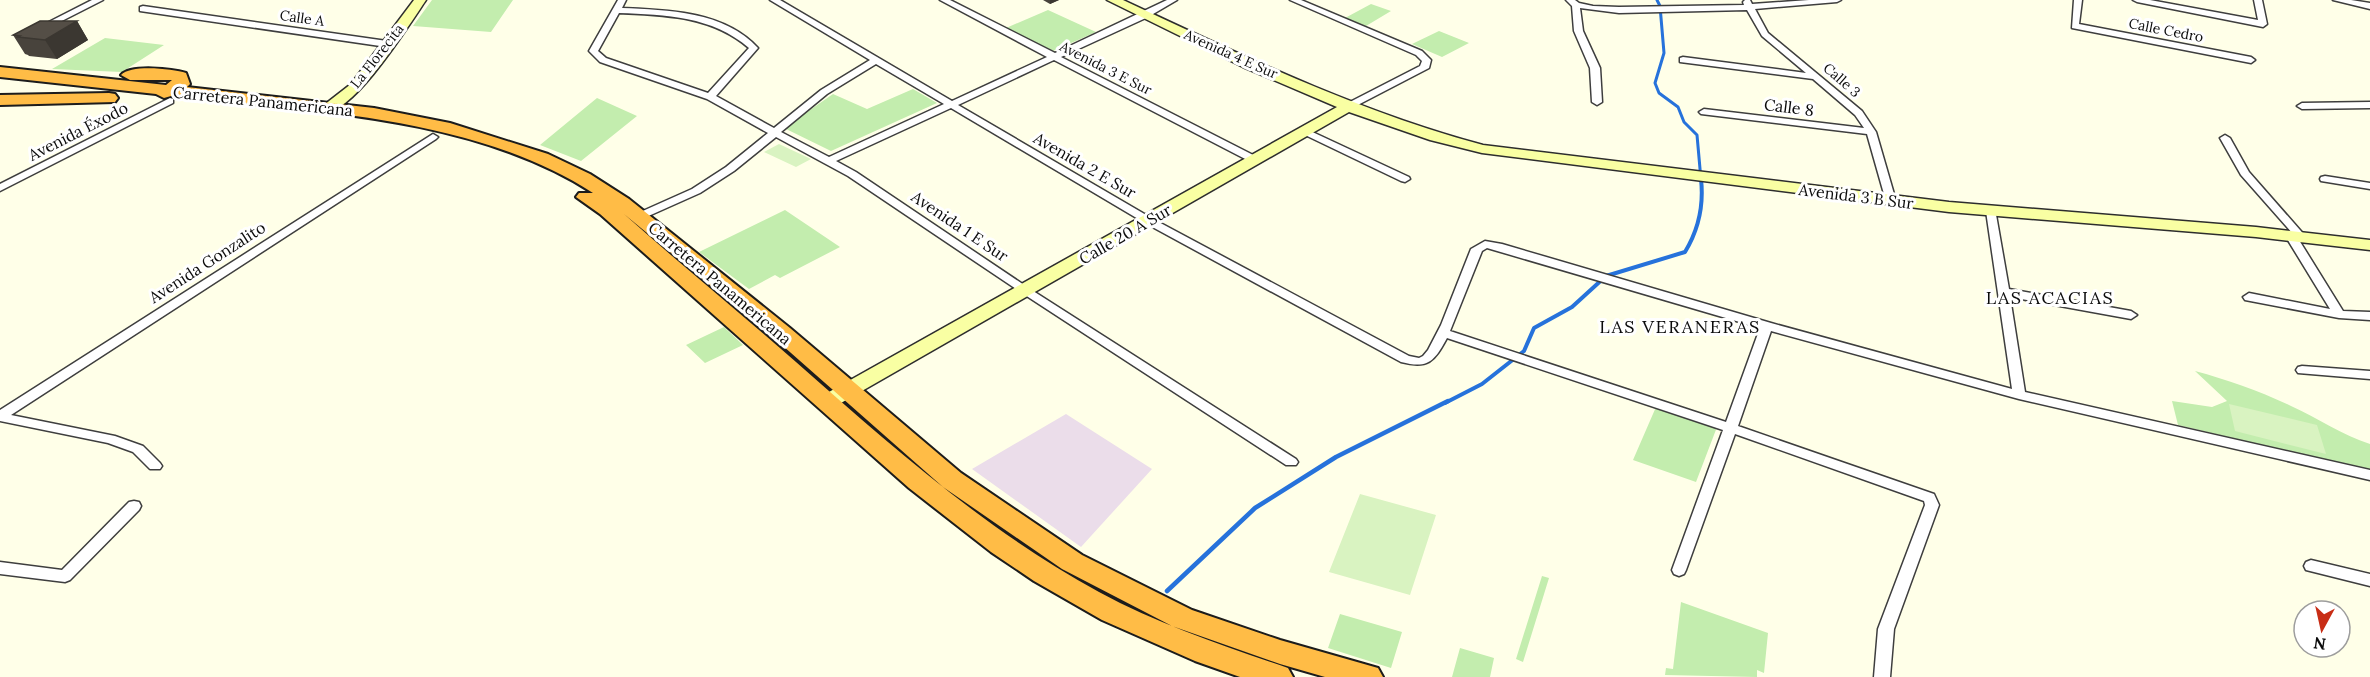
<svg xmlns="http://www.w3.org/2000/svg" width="2370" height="677" font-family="Lora,serif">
<rect width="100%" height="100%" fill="#ffffe8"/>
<path fill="#ebddea" d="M 1066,414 L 1152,469 L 1081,547 L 972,469 Z"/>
<path fill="#c3edae" d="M 432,0 L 513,0 L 491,32 L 413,26 Z
M 1371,4 L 1391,11 L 1366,26 L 1345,18 Z
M 1048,10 L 1096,32 L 1053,51 L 1006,28 Z
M 1439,31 L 1469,43 L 1442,57 L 1412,44 Z
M 105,38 L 164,45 L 122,72 L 52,69 Z
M 913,89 L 937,103 L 831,151 L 784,128 L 833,94 L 867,109 Z
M 597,98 L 637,116 L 581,161 L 540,145 Z
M 785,210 L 840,247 L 780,278 L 775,275 L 749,289 L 699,252 Z
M 724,327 L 743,345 L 705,363 L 686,345 Z
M 2195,371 C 2228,380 2260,391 2291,406 C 2318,418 2342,435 2370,444 L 2370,471 L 2178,425 L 2172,401 L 2212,407 L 2227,401 Z
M 1656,407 L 1717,427 L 1696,482 L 1633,460 Z
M 1542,576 L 1549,578 L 1523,662 L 1516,659 Z
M 1681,602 L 1768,633 L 1764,673 L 1757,670 L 1757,677 L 1665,675 L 1666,668 L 1673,669 Z
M 1340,614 L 1402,632 L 1391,668 L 1328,648 Z
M 1460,648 L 1494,658 L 1490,677 L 1452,677 Z"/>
<path fill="#d9f3c1" d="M 779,144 L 811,159 L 796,167 L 764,152 Z
M 2229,404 L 2317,425 L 2326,454 L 2235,431 Z
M 1360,494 L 1436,515 L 1410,595 L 1329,572 Z"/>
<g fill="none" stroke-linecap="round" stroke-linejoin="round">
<path stroke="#2672db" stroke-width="3" d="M 1657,0 L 1660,6 L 1664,53 L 1655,83 L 1659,93 L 1678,107 L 1684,122 L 1697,135 L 1701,180"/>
<path stroke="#2672db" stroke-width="4" d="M 1445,403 L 1482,384 L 1524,351 L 1534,328 L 1572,307 L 1606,276 L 1685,252 C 1699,229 1704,206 1701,179"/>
<path stroke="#2672db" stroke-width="4.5" d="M 1167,591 L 1255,508 L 1336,457 L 1448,401"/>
<g stroke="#3e3e3e" stroke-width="3">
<path id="street" d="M 92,0 L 103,0 L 46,29 L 39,27 Z
M 618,0 L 626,0 L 622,8 C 668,10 724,11 758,48 L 716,96 L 774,128 L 821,90 L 870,60 L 770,0 L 780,0 L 952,101 L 1047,57 L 940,0 L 950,0 L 1055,53 L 1167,0 L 1177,0 L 1148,17 L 1061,57 L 1259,158 L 1259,162 L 1251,162 L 1054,60 L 958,105 L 1153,219 L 1409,356 L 1419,358 L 1423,356 L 1428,350 L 1441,325 L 1471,249 L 1485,241 L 1502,244 L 1771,323 L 2012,389 L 1986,211 L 1991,208 L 1995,209 L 2009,289 L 2131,311 L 2137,315 L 2131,319 L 2010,297 L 2025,392 L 2370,470 L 2370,480 L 2019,399 L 1771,331 L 1738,426 L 1934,494 L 1939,505 L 1894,629 L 1890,677 L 1874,677 L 1878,629 L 1925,505 L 1924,501 L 1735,434 L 1686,570 L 1684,574 L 1679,576 L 1674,574 L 1672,570 L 1723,430 L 1447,338 C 1434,362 1428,369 1401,362 L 1145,223 L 951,108 L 836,161 L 856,172 L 1030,289 L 1296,459 L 1298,462 L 1296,465 L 1286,465 L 1022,293 L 848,176 L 776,137 L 734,171 L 700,193 L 644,218 L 636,218 L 635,216 L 636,214 L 692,189 L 726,167 L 768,133 L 707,99 L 600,62 L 589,51 ZM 619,13 C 666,15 712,16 749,48 L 708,93 L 606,58 L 598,51 ZM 876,64 L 944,104 L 829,157 L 781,132 L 827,94 ZM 1487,248 L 1760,328 L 1726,422 L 1450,331 L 1482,251 Z
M 1290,0 L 1301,0 L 1422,51 L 1431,60 L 1429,68 L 1352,108 L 1346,108 L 1346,104 L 1420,66 L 1422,61 L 1416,55 Z
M 1566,0 L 1575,0 L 1579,3 L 1593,6 L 1619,7 L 1744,5 L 1743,2 L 1745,0 L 1750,0 L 1752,4 L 1809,0 L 1841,0 L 1837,2 L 1755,9 L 1768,33 L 1862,111 L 1876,132 L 1896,201 L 1891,204 L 1886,201 L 1867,134 L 1701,114 L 1699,112 L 1704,109 L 1864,128 L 1855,115 L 1813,79 L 1680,62 L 1680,58 L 1683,57 L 1806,73 L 1762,36 L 1747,10 L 1619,13 L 1580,8 L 1583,31 L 1600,68 L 1602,102 L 1597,105 L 1592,102 L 1590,68 L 1574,31 L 1572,6 Z
M 2074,0 L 2082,0 L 2079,24 L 2251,57 L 2255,60 L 2251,63 L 2072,28 Z
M 2133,0 L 2150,0 L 2258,20 L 2254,0 L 2262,0 L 2267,24 L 2263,27 L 2137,2 Z
M 2333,0 L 2351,0 L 2370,3 L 2370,9 Z
M 143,6 L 387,41 L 391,44 L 387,47 L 140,11 L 140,7 Z
M 170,98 L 173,99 L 173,103 L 0,191 L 0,184 Z
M 2370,102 L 2370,108 L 2302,109 L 2297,106 L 2302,103 Z
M 1306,129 L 1409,177 L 1410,179 L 1405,182 L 1401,181 L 1303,134 L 1303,130 Z
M 433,134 L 438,137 L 436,139 L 11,415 L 115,436 L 143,446 L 160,463 L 162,466 L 160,469 L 150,469 L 133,452 L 108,443 L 0,421 L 0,410 Z
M 2225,135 L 2230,138 L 2249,172 L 2307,238 L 2306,240 L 2299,240 L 2343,311 L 2370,312 L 2370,320 L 2339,318 L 2245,300 L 2243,297 L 2249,293 L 2330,309 L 2286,237 L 2287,235 L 2293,234 L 2241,175 L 2220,138 Z
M 2325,176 L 2370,183 L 2370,189 L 2321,181 L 2320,179 L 2321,177 Z
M 2302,366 L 2370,371 L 2370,379 L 2298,373 L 2296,370 L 2298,367 Z
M 134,501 L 139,502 L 141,506 L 139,510 L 70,580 L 65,582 L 0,574 L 0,562 L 62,570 L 129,502 Z
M 2311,560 L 2370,574 L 2370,586 L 2306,570 L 2304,566 L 2306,562 Z"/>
</g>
<g stroke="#2d2d2d" stroke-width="3">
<path id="secondary" d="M 414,0 L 426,0 C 411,22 351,118 324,111 L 324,105 L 351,84 Z
M 1107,0 L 1123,0 C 1241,55 1356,111 1483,145 L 1949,202 L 2256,227 L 2370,240 L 2370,250 L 2256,237 L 1949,212 L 1482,153 L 1430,140 L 1349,112 L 834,407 L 820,407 L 817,402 L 820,397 L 1337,107 L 1243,67 Z"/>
</g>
<g stroke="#1c1c1c" stroke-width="4">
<path id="highway" d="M 0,67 L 166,85 L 172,80 L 130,80 L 121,75 C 131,64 173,69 186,73 L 190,84 L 187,87 L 374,108 L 450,123 L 548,154 L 590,174 L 629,199 L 790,328 L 961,473 L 1082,555 L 1192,610 L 1280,640 L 1378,668 L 1383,677 L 1325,677 L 1280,664 L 1172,626 L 1062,569 L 943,487 L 774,338 L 624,214 C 680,264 739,312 796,362 C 891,446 987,531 1099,592 C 1160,625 1224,646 1288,668 L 1293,677 L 1240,677 L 1195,661 L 1102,620 L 1034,581 L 991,552 L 909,488 L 600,214 L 576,197 L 579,193 L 593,193 C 474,116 309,111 171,96 L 164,98 L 156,94 L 0,77 Z
M 109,93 L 115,94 L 118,98 L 115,102 L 0,105 L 0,95 Z"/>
</g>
<use href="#street" fill="#fff" fill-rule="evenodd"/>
<use href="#secondary" fill="#f9ffa3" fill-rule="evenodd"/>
<use href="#highway" fill="#ffbc46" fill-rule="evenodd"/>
</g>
<path fill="#48433c" d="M 1043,0 L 1059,0 L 1050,4 Z
M 77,21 L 88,40 L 57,59 L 29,56 L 28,55 L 25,54 L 13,35 Z"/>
<path fill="#3b3731" d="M 1050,0 L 1059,0 L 1050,4 Z
M 77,21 L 88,40 L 57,59 L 45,40 Z"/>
<path fill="#544e46" stroke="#3b3731" stroke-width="1.5" d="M 40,21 L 77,21 L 45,40 L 18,37 L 20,36 L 13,35 Z"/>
<g text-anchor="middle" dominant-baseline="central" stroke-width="6" stroke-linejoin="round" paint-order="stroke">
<g font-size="14" fill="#0b0b0b" stroke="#fff">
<text transform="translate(302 18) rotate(8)">Calle A</text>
<text transform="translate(2166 30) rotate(11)">Calle Cedro</text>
<text transform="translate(1231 54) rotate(24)">Avenida 4 E Sur</text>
<text transform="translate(377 56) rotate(-52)">La Florecita</text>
<text transform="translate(1106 68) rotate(27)">Avenida 3 E Sur</text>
<text transform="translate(1842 80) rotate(41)">Calle 3</text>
</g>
<g font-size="16" fill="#0b0b0b" stroke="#fff">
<text transform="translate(263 101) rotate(6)">Carretera Panamericana</text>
<text transform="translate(1789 107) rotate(7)">Calle 8</text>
<text transform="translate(78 131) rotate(-27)">Avenida Éxodo</text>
<text transform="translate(1085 165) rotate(30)">Avenida 2 E Sur</text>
<text transform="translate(1856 196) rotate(7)">Avenida 3 B Sur</text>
<text transform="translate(960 226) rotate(34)">Avenida 1 E Sur</text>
<text transform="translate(1125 234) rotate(-30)">Calle 20 A Sur</text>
<text transform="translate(207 262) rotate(-33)">Avenida Gonzalito</text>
<text transform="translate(720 283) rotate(40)">Carretera Panamericana</text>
</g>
<g font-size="18" letter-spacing="1.5" fill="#0b0b0b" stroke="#fff">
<text x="2050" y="297">LAS ACACIAS</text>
<text x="1680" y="326">LAS VERANERAS</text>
</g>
</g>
<g transform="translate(2322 629) rotate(188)"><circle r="28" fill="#ffffff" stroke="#9d9d9d" stroke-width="1.5"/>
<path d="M0-4.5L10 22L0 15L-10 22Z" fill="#c82d15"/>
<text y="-9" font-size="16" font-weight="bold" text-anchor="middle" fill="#0b0b0b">N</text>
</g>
</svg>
